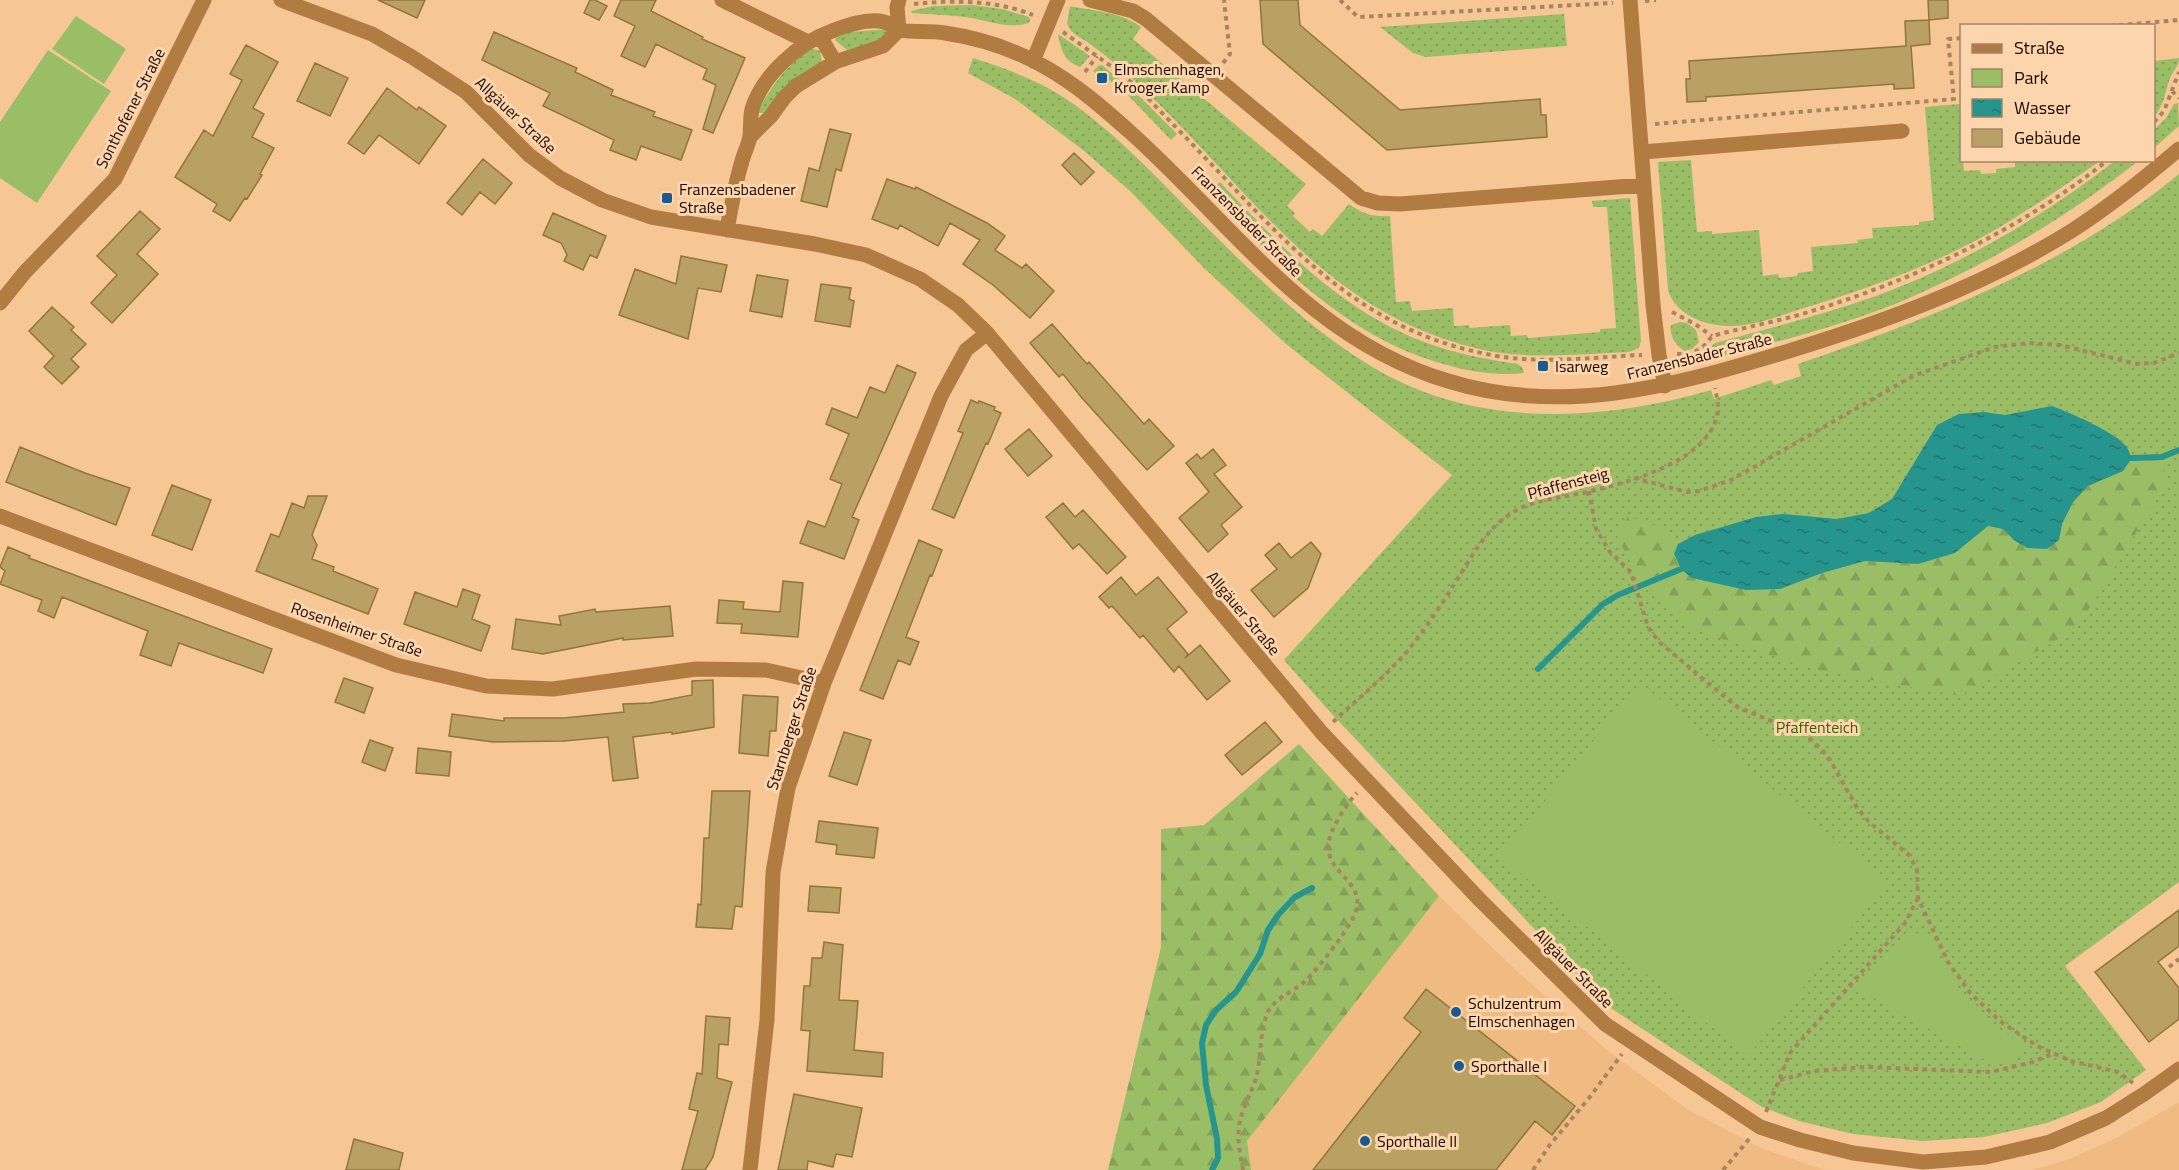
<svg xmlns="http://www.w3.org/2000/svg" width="2179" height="1170" font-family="'Titillium Web',sans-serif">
<defs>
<pattern id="green-dots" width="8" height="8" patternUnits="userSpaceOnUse" patternTransform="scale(1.5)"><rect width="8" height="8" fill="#9abe66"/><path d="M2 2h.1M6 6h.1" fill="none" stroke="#84a257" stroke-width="1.8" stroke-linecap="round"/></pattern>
<pattern id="forest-firs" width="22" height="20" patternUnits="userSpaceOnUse" patternTransform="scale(1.5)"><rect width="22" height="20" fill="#9abe66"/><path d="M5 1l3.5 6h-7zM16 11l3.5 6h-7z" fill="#84a257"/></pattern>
<pattern id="water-ripples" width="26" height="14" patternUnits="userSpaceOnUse" patternTransform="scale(1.5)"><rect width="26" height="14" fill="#26958d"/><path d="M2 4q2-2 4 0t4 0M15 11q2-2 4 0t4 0" fill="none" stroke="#207871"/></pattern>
</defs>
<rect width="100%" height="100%" fill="#f6c694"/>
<path fill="#f0bb83" d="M 1439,896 L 1521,975 L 1607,1050 L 1687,1109 L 1763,1149 L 1825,1170 L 1251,1170 L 1247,1141 Z
M 2179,1102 L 2179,1170 L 2032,1170 L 2070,1159 L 2120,1136 Z"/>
<path fill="url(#green-dots)" d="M 972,5 L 1002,9 L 1029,17 L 1030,20 L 1029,23 C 1005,30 986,19 964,17 C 946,14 929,15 912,13 L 911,11 L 934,6 Z
M 1070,6 C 1094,11 1121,12 1141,27 L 1133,39 L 1306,184 L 1287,206 L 1295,213 L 1293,216 L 1310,232 L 1313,229 L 1322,236 L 1349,204 C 1362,214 1374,217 1390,216 L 1396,302 L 1410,301 L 1412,311 L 1453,308 L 1454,326 L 1469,325 L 1470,328 L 1510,325 L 1511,336 L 1527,335 L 1528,338 L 1600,332 L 1600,329 L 1616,328 L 1607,207 L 1593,207 L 1592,201 L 1630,198 L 1641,341 L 1639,348 L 1629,352 C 1578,354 1522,361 1471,347 C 1330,311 1256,200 1158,103 C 1136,81 1112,60 1086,41 C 1078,36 1070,33 1067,23 Z
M 1564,14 L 1567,46 L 1426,57 L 1413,53 L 1380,27 Z
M 889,29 L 896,37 L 847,50 L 836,41 L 835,38 L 850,32 Z
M 1058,34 L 1090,56 L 1080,67 C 1064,61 1061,50 1058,34 Z
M 811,48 L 820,51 L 822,62 L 765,113 L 759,113 L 760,107 C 777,79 785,68 811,48 Z
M 973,58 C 1011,70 1048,84 1079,108 C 1118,137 1152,172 1185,206 C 1242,262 1298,321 1366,363 C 1470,429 1598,423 1711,390 L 1714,399 L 1771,380 L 1774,385 L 1801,376 L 1798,364 C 1934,317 2067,266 2179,174 L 2179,882 L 2065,966 L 2146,1070 L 2101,1102 L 2047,1123 L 1984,1137 L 1923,1141 L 1853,1134 L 1799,1121 L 1762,1107 L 1606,1005 L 1331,713 L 1284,660 L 1452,475 L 1286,344 L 1205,269 L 1130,191 L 1083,150 L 1015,99 L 968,73 Z
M 2179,58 C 2179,66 2174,70 2171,76 C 2164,92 2166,103 2154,117 L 2154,61 Z
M 1102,65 L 1141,98 L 1177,134 L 1171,140 L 1123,90 L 1099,73 L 1097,75 L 1093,71 L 1098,66 Z
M 2178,103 L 2179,126 L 2154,148 L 2154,130 L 2166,118 L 2174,104 Z
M 1959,104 L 1962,160 L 1963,161 L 1964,171 L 1980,170 L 1981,174 L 1996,173 L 1996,169 L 2015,167 L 2015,161 L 2100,161 C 2063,187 2026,212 1986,235 C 1928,267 1864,290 1801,309 C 1779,316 1757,325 1735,326 C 1709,327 1676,317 1668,290 L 1658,162 L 1691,160 L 1697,232 L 1712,231 L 1712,234 L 1759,230 L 1763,276 L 1778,274 L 1779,278 L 1797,276 L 1798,273 L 1813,271 L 1811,247 L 1858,243 L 1857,240 L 1873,238 L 1872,228 L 1919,225 L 1919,222 L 1934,220 L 1925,107 Z
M 2115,161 L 2138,161 C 2067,217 1990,263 1907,299 C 1846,325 1779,341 1715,358 L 1712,346 L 1715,343 C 1768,329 1821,315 1873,297 C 1960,266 2042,217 2115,161 Z
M 1220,182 C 1285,251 1348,319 1442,348 C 1467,356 1492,360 1518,364 L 1522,367 L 1524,373 C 1497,376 1472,372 1447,365 C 1348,339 1276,263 1209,191 Z
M 1680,322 L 1687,323 L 1696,330 L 1699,342 L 1692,349 L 1685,351 C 1676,346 1669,336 1671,325 Z"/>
<path fill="url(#forest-firs)" d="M 2162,457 L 2165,486 L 2077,628 L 1960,696 L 1812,669 L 1689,628 L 1649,593 L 1617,538 L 1628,516 L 1662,528 L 1678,544 L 1674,554 L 1692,578 L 1746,590 L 1780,589 L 1822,573 L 1865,561 L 1918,564 L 1955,553 L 1988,526 L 2003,529 L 2014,540 L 2059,540 L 2062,524 L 2073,502 L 2088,486 L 2123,471 L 2132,458 Z
M 1299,744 L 1439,896 L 1247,1141 L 1251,1170 L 1108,1170 L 1161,947 L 1161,829 L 1204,825 Z"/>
<path fill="#9abe66" d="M 76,16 L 126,49 L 104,84 L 52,49 Z
M 48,50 L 111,91 L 37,203 L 0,178 L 0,122 Z
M 1640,683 L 1888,882 L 1748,1056 L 1500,857 Z
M 1907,932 L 1928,934 C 1944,968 1964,1001 1994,1025 C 2004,1033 2016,1039 2026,1045 L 2015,1060 L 1985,1060 L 1856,988 Z"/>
<path fill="url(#water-ripples)" d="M 2052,406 C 2072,414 2111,430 2125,445 C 2128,448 2130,454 2132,458 L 2123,471 L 2088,486 L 2073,502 L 2062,524 L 2059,540 L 2047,549 L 2027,548 L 2014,540 L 2003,529 L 1988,526 L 1955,553 L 1918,564 L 1865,561 L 1822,573 L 1780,589 L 1746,590 L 1692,578 L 1681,569 L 1674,554 L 1678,544 L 1695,535 L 1756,517 L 1783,514 L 1837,519 L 1869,513 L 1892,499 L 1937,425 L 1959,414 L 1984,412 L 2005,415 Z"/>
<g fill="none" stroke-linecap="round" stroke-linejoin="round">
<path stroke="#26958d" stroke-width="6" d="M 2132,458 L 2162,457 L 2179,450
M 1538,669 L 1603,604 L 1618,595 L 1681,569
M 1212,1170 L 1218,1158 L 1217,1139 L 1206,1085 L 1202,1043 L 1206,1025 L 1216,1010 L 1236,992 L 1260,954 L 1268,930 L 1278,915 L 1295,897 L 1312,888"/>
</g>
<path fill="#b9a063" stroke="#8f763a" stroke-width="1.5" d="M 378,0 L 425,0 L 417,18 Z
M 590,0 L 595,0 L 607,6 L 599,20 L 584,13 Z
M 621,0 L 656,0 L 651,11 L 703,37 L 702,39 L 745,58 L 713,133 L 703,129 L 716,85 L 703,79 L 707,69 L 656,44 L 645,67 L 621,56 L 635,26 L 614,16 Z
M 1260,0 L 1298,0 L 1300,25 L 1400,110 L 1540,99 L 1541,115 L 1546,115 L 1547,137 L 1387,150 L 1263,44 Z
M 1928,0 L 1948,0 L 1948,18 L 1929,20 Z
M 1929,20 L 1930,44 L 1911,46 L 1914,88 L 1894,89 L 1894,84 L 1706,97 L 1706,101 L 1687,102 L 1686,79 L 1690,79 L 1689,61 L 1906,46 L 1905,21 Z
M 494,32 L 577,68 L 575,72 L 613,90 L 611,95 L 655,112 L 653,116 L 692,130 L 681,160 L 641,146 L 636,160 L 610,150 L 614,140 L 543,106 L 550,93 L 482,60 Z
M 246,45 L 278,62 L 253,108 L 264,114 L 252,137 L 274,148 L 260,174 L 262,175 L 247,199 L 245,198 L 230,221 L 213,211 L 217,204 L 175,177 L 204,130 L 213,136 L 242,80 L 230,74 Z
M 315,63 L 348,78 L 330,116 L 297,101 Z
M 387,88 L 417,110 L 419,107 L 446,126 L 419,164 L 379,135 L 364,154 L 348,143 Z
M 830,129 L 851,134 L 841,171 L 836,169 L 827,207 L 801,201 L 809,168 L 819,171 Z
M 1074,153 L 1094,172 L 1081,185 L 1062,165 Z
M 483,159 L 512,183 L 495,204 L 480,192 L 462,215 L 447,203 Z
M 887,179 L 915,189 L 916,187 L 987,223 L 1005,236 L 995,250 L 1022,268 L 1026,264 L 1054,291 L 1030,318 L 993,285 L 963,264 L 980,240 L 950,223 L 938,246 L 900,225 L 898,229 L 872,219 Z
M 140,211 L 160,229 L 137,254 L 158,274 L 112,323 L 91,303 L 117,275 L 97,256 Z
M 553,213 L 606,236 L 597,258 L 590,255 L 583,270 L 564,261 L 567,255 L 561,243 L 543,235 Z
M 681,256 L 727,265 L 721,292 L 698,288 L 688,339 L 619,315 L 635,269 L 676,284 Z
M 757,275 L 788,280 L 782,317 L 750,311 Z
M 821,284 L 851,288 L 849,299 L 854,301 L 850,327 L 815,321 Z
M 52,307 L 74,327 L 71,330 L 86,344 L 71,359 L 79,367 L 62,384 L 44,367 L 54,356 L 29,331 Z
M 1052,324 L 1087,364 L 1089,362 L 1144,424 L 1149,419 L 1174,446 L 1147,470 L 1082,398 L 1063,374 L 1059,377 L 1030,343 Z
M 897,365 L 916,373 L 852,517 L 859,520 L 844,559 L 800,543 L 808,521 L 825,527 L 842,484 L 830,479 L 849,434 L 826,424 L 832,408 L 857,418 L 870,387 L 885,393 Z
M 971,400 L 978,403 L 979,401 L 995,407 L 994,410 L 1001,413 L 988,444 L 986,443 L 954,518 L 932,509 L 963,433 L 958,431 Z
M 1029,429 L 1052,456 L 1028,476 L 1005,449 Z
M 20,447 L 85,473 L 130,488 L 116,525 L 6,482 Z
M 1213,449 L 1226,465 L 1214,474 L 1242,507 L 1221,525 L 1228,534 L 1208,552 L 1179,518 L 1209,492 L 1186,463 L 1197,454 L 1201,459 Z
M 172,485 L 211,500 L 192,550 L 152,535 Z
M 308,496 L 327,496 L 312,535 L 317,545 L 312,559 L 334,567 L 333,571 L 378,589 L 368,614 L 256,571 L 271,534 L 279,537 L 292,503 L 304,508 Z
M 1063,503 L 1075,517 L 1083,510 L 1126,557 L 1107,574 L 1079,544 L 1073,549 L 1046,517 Z
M 919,540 L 942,550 L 932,576 L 930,575 L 906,637 L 919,642 L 910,665 L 898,660 L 883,699 L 860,690 Z
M 1311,542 L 1321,554 L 1308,588 L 1274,617 L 1251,590 L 1277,569 L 1265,555 L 1279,543 L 1291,558 Z
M 8,547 L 30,556 L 29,558 L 272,649 L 263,673 L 179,643 L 171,666 L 140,655 L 148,631 L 62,597 L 54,618 L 38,611 L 42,600 L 0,584 L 5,571 L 0,567 Z
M 1121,577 L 1136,595 L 1158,577 L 1187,612 L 1167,629 L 1188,654 L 1185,658 L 1200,645 L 1230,681 L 1207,700 L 1179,666 L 1174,672 L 1143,635 L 1140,638 L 1112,606 L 1109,608 L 1099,597 Z
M 783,581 L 803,583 L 798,637 L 741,633 L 742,624 L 717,623 L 719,600 L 744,602 L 743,609 L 780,612 Z
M 463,589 L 480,595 L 472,619 L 490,626 L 481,651 L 404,624 L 415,592 L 457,607 Z
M 670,606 L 673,636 L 623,640 L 623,638 L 543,654 L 512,649 L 516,619 L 561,625 L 559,616 L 595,609 L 596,612 Z
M 344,678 L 373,688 L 364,713 L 335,702 Z
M 713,680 L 714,727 L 672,734 L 672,732 L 633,737 L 638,778 L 613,781 L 608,737 L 564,741 L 493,742 L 449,736 L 452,714 L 504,721 L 504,718 L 564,718 L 624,712 L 623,704 L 650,703 L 692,695 L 692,681 Z
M 743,695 L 778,697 L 776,731 L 770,731 L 768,756 L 739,753 Z
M 1265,722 L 1282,742 L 1242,775 L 1225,755 Z
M 844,732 L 871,740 L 857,785 L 829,776 Z
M 370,740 L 393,748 L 385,771 L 362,762 Z
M 418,748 L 451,752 L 449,776 L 416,773 Z
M 712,791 L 750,791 L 742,907 L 735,906 L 732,929 L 696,927 L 698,904 L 701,905 L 704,838 L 709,838 Z
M 819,821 L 878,828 L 874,858 L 836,854 L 837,845 L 816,842 Z
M 810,886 L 841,888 L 839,913 L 808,911 Z
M 2179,910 L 2179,946 L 2158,962 L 2179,988 L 2179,1019 L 2149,1042 L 2095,972 Z
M 824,942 L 843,945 L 839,1000 L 858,1001 L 854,1050 L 883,1053 L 882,1077 L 807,1071 L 810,1031 L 801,1030 L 804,986 L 810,986 L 812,958 L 822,958 Z
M 1426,989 L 1575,1106 L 1552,1135 L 1535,1121 L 1496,1170 L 1313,1170 L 1421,1032 L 1404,1018 Z
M 706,1016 L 730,1018 L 728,1045 L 719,1044 L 717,1078 L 732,1082 L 713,1157 L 705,1170 L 682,1170 L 698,1111 L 689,1109 L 697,1073 L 702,1074 Z
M 794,1094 L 862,1108 L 852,1157 L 836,1154 L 833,1167 L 808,1161 L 807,1170 L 778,1170 Z
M 354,1139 L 403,1153 L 399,1170 L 346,1170 Z"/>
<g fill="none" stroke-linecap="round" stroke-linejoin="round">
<path stroke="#a88460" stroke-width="4" stroke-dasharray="4.5 4.5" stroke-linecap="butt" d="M 1340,0 L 1358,17 L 1613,3
M 1645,1 L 1656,0
M 914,4 C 953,0 996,0 1033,15
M 2110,26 L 2179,20
M 1063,32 L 1115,69 L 1137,87 C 1169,120 1200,152 1231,185 C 1310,269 1379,336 1497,356 C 1544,364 1595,357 1642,355
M 1223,63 L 1230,54 L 1224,0
M 1085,72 L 1097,56
M 2172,91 L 2179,98
M 2154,122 L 2164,111 L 2179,72
M 1655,124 L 1954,99 L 1948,39 L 1962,38
M 1672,312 L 1695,324 L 1712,336
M 1677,354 C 1688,354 1698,352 1706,344 C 1709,340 1710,337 1716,335 C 1742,328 1769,323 1795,316 C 1908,283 2016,233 2108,160
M 1634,478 L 1687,492 L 1699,491 L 1731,480 L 1913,376 L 1995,347 L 2028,343 L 2060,345 L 2137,364 L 2154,363 L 2179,353
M 1589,491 L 1596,529 L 1610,552 L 1631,572 L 1648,627 L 1659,642 L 1737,707 L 1806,735 L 1822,750 L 1830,760 L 1856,806 L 1868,821 L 1909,855 L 1917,870 L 1918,898 L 1948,962 L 1971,994 L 2000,1021 L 2037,1046 L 2071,1061 L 2118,1072 L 2133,1083
M 1333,722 C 1356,700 1382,680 1403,656 C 1420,636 1439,609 1453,586 C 1472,557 1487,524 1521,508 C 1541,499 1564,497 1587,492 C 1626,483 1703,463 1716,419 C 1720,409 1717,398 1715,388
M 2169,967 L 2179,959
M 1780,1080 L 1814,1071 L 1866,1067 L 1991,1072 L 2033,1062 L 2052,1054
M 1766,1112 L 1790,1053 L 1905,923 L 1918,898
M 1243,1170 C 1241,1157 1237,1142 1239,1129 C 1240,1111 1251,1095 1256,1078 C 1262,1058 1259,1022 1271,1007 C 1280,996 1294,991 1304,982 C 1319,968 1345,934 1354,916 C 1373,875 1307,875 1336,823 C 1343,811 1348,802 1357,793
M 1533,1170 L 1549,1146 L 1589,1098 L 1622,1054
M 1723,1170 L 1750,1138"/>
<path stroke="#b07c42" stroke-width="15" d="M 281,0 L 372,34 L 412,57 L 466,92 L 529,155 L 560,178 L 602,200 L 651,217 L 815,244 L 866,255 L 920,279 L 958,305 L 987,333 L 1322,733 L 1480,900 L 1605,1024 L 1760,1127 L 1800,1140 L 1853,1153 L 1923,1162 L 1986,1157 L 2050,1142 L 2106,1118 L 2144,1094 L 2179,1069
M 722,0 L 808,42
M 1090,0 L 1133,11 L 1146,19 L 1361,198 L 1378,203 L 1400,204 L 1643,185
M 1630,0 L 1653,305 L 1659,355 L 1665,386
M 899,30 L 897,7 L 899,0
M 820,36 L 835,62
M 1033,61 L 1058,0
M 750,137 L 771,116 L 784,98 L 796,86 L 835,62 L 883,46 L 899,30
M 1642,152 L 1902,131
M 727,230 C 731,207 735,184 742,161 C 744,153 749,144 750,136 C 751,127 750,118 752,109 C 763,74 799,43 832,31 C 847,25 869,18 884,22 C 897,26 888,27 900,30 C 915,33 930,30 945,33 C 979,38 1015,50 1045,67 C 1077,85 1103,108 1130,132 C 1233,224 1308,339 1448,381 C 1561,416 1670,387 1779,354 C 1881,323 1982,287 2073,230 C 2110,206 2145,178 2179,149
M 0,303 L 25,272 L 115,179 L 204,0
M 0,516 L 396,665 L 486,686 L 553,689 L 696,669 L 766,670 L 824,683
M 750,1170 L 767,1020 L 773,872 L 788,788 L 824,683 L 941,396 L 966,350 L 987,333"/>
</g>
<g fill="#185b90" stroke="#fcd5ad" stroke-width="2">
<rect x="1096" y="72" width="12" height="12" rx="3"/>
<rect x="661" y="192" width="12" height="12" rx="3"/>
<rect x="1537" y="360" width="12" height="12" rx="3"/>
<circle cx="1456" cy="1012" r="6"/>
<circle cx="1459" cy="1066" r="6"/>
<circle cx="1365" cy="1141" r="6"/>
</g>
<g text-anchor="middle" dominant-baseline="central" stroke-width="6" stroke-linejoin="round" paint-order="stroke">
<g font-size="16" fill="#1b0b00" stroke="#fcd5ad" text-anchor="start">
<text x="1114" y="69">Elmschenhagen,<tspan x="1114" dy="18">Krooger Kamp</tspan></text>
<text x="679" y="189">Franzensbadener<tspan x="679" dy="18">Straße</tspan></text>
<text x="1555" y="366">Isarweg</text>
<text x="1468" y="1003">Schulzentrum<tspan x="1468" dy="18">Elmschenhagen</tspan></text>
<text x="1471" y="1066">Sporthalle I</text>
<text x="1377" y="1141">Sporthalle II</text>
</g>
<g font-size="16" fill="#1b0b00" stroke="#fcd5ad">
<text transform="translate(130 108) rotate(-63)">Sonthofener Straße</text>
<text transform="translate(516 115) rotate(43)">Allgäuer Straße</text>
<text transform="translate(1247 221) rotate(45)">Franzensbader Straße</text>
<text transform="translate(1699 356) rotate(-14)">Franzensbader Straße</text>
<text transform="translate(1568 483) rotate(-15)">Pfaffensteig</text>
<text transform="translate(1244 613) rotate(50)">Allgäuer Straße</text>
<text transform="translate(357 629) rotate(19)">Rosenheimer Straße</text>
<text transform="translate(791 728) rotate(-72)">Starnberger Straße</text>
<text transform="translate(1574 968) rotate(45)">Allgäuer Straße</text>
</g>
<g font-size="16" fill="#436005" stroke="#fcd5ad">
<text x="1817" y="727">Pfaffenteich</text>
</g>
</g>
<rect x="1960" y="24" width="195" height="138" fill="#fcd5ad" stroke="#a28468" stroke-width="1.5"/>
<rect x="1972" y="44" width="30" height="9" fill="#b07c42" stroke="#a28468" stroke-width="1.5"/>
<text x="2014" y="54" font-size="18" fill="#1b0b00">Straße</text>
<rect x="1972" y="69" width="30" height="18" fill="#9abe66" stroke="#a28468" stroke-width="1.5"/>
<text x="2014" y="84" font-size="18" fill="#1b0b00">Park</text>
<rect x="1972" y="99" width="30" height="18" fill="url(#water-ripples)" stroke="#a28468" stroke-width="1.5"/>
<text x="2014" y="114" font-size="18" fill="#1b0b00">Wasser</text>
<rect x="1972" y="129" width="30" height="18" fill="#b9a063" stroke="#a28468" stroke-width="1.5"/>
<text x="2014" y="144" font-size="18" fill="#1b0b00">Gebäude</text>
</svg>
